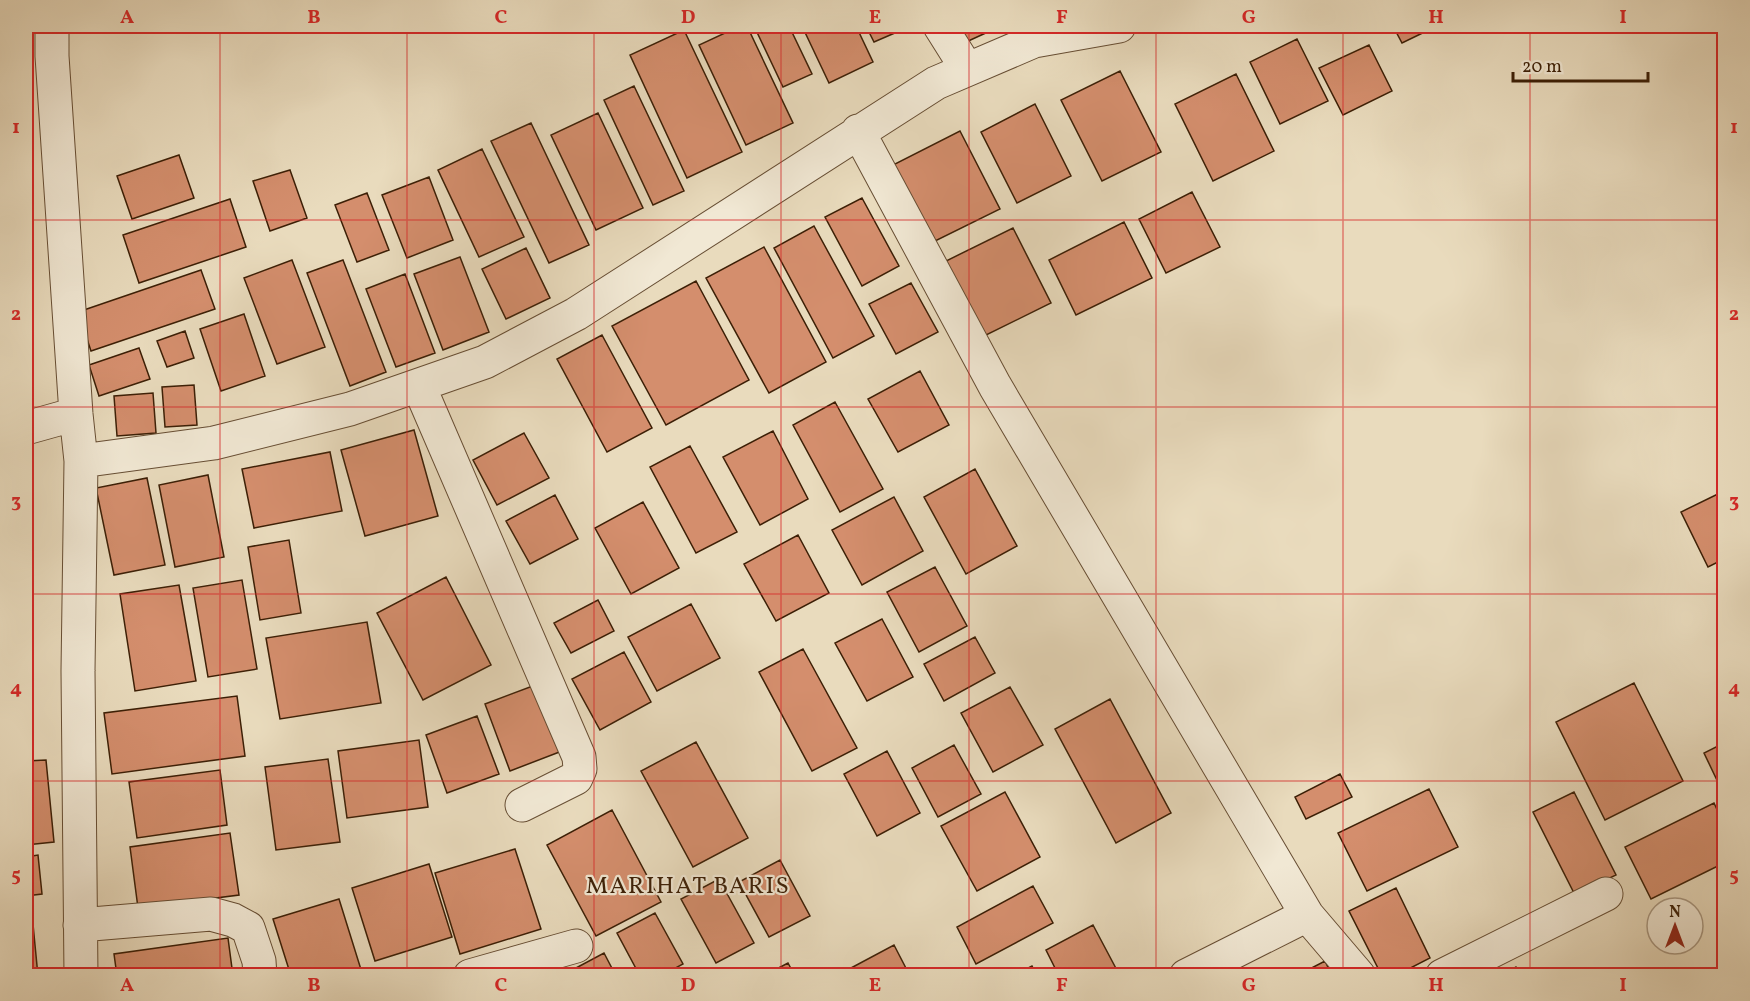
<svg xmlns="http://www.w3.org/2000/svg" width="1750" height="1001" font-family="Vollkorn,serif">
<rect width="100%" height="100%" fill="#e9dbbd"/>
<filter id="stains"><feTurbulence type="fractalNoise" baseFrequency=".00333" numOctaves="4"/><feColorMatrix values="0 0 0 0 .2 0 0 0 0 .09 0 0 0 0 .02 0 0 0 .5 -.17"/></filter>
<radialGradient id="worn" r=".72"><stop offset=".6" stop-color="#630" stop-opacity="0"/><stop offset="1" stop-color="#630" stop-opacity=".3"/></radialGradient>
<path fill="#d48e6d" stroke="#3c1f06" stroke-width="1.5" d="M 740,26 L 747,26 L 793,123 L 746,145 L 699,45 Z
M 754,26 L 789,26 L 812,74 L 783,87 Z
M 802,26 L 856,26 L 873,62 L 829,83 Z
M 866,26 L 911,26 L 874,42 Z
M 956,26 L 1001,26 L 964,43 Z
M 1393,26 L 1437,26 L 1402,43 Z
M 684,30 L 742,152 L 687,178 L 630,55 Z
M 1297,39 L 1328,101 L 1280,124 L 1250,62 Z
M 1369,45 L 1392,91 L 1343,115 L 1319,68 Z
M 1120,71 L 1161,152 L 1102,181 L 1061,100 Z
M 1236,74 L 1274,151 L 1213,181 L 1175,104 Z
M 634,86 L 684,191 L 653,205 L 604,100 Z
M 1035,104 L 1071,176 L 1017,203 L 981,132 Z
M 598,113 L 643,208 L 596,230 L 551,135 Z
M 531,123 L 589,245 L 549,263 L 491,141 Z
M 960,131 L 1000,209 L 927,245 L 889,167 Z
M 482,149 L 524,237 L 479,257 L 438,170 Z
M 179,155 L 194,198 L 132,219 L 117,176 Z
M 290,170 L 307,218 L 270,231 L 253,181 Z
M 429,177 L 453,240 L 407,258 L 382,195 Z
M 1192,192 L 1220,247 L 1166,273 L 1139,219 Z
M 367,193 L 389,250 L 357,262 L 335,205 Z
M 862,198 L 899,266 L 862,286 L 825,217 Z
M 230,199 L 246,247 L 139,283 L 123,235 Z
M 1124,222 L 1152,278 L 1076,315 L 1049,260 Z
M 814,226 L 874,336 L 833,358 L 774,248 Z
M 1013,228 L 1051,303 L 980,338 L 942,263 Z
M 764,247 L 826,362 L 769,393 L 706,278 Z
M 526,248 L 550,298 L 506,319 L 482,269 Z
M 460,257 L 489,332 L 443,350 L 414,274 Z
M 292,260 L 325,347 L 277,364 L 244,278 Z
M 343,260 L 386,372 L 350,386 L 307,273 Z
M 201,270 L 215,309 L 91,351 L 78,312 Z
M 405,274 L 435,353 L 396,367 L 366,289 Z
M 696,281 L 749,380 L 666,425 L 612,326 Z
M 911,283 L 938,332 L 896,354 L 869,304 Z
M 244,314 L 265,376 L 221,391 L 200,329 Z
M 185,331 L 194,358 L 167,367 L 157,341 Z
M 602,335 L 652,428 L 607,452 L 557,359 Z
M 139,348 L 150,379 L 99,396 L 89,365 Z
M 920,371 L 949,425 L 898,452 L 868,399 Z
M 194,385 L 197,425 L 165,427 L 162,387 Z
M 153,393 L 156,433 L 117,436 L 114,396 Z
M 835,402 L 883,489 L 840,512 L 793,425 Z
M 414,430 L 438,516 L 365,536 L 341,450 Z
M 773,431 L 808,499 L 760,525 L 723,457 Z
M 524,433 L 549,478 L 497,505 L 473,460 Z
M 690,446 L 737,532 L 696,553 L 650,467 Z
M 330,452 L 342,511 L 254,528 L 242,469 Z
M 975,469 L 1017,546 L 966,574 L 924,497 Z
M 208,475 L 224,557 L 175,567 L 159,485 Z
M 147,478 L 165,565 L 114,575 L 96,488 Z
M 26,484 L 32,516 L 26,517 Z
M 1724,491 L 1724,559 L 1708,567 L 1681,512 Z
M 555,495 L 578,539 L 530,564 L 506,521 Z
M 894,497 L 923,551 L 862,585 L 832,530 Z
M 643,502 L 679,568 L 631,594 L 595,528 Z
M 798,535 L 829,593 L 776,621 L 744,564 Z
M 289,540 L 301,613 L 260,620 L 248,547 Z
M 935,567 L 967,626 L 919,652 L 887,592 Z
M 446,577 L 491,665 L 423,700 L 377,613 Z
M 242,580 L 257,669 L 208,677 L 193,588 Z
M 179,585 L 196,681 L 135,691 L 120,594 Z
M 598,600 L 614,631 L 571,653 L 554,623 Z
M 691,604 L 720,658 L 657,691 L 628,637 Z
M 882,619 L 913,677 L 867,701 L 835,643 Z
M 367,622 L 381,703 L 280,719 L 266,638 Z
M 975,637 L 995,673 L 944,701 L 924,664 Z
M 803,649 L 857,748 L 812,771 L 759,672 Z
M 624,652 L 651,702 L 600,730 L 572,679 Z
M 1634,683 L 1683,781 L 1605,820 L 1556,722 Z
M 538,684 L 562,751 L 510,771 L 485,704 Z
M 1010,687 L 1043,745 L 993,772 L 961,713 Z
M 237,696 L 245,756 L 112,774 L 104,713 Z
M 1110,699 L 1171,813 L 1116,843 L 1055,729 Z
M 477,716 L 499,774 L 447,793 L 426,735 Z
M 419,740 L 428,807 L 347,818 L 338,751 Z
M 696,742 L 748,838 L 693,867 L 641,771 Z
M 1724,743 L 1724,795 L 1704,753 Z
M 954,745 L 981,794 L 938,817 L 912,768 Z
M 887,751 L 920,813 L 877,836 L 844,774 Z
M 328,759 L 340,842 L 276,850 L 265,767 Z
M 46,760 L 54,842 L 26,845 L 26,761 Z
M 220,770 L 227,825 L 137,838 L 129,782 Z
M 1340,774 L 1352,797 L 1306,819 L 1295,797 Z
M 1429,789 L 1458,847 L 1367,891 L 1338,833 Z
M 1005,792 L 1040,857 L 977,891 L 941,826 Z
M 1574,792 L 1616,875 L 1575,895 L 1533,812 Z
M 1714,803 L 1724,825 L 1724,863 L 1651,899 L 1625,847 Z
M 612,810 L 661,902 L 596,936 L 547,845 Z
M 230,833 L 239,895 L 138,908 L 130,847 Z
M 515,849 L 541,929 L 460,954 L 435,873 Z
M 38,855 L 42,894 L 26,896 L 26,857 Z
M 780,860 L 810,916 L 769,937 L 739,882 Z
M 429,864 L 452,937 L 375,961 L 352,888 Z
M 719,879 L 754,943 L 716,963 L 681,899 Z
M 1033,886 L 1053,923 L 976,964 L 957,927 Z
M 1396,888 L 1430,958 L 1395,976 L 1382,976 L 1349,911 Z
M 339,899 L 363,976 L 291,976 L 273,919 Z
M 655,913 L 683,964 L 661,976 L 640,976 L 617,933 Z
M 26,914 L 32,914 L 38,976 L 26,976 Z
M 1093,925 L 1120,976 L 1059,976 L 1046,950 Z
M 228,938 L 233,976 L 117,976 L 114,954 Z
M 894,945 L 910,976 L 836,976 Z
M 604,953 L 616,976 L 561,976 Z
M 1325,961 L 1332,976 L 1299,976 L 1298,975 Z
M 788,963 L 795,976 L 763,976 Z
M 1032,966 L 1037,976 L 1013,976 Z
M 1516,967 L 1521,976 L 1500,976 Z"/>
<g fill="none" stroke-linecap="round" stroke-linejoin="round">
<g stroke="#674e34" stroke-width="35">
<path id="street" d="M 52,26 L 52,56 L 76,414 L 81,461 L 78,671 L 81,976
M 940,26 L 967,69
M 858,131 L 995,386 L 1307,915 L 1359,976
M 419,386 L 579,757 L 580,769 L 576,778 L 522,805
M 26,428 L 76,414
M 81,461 L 214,443 L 350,409 L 485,362 L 576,314 L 936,83 L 1034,41 L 1119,26
M 80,925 L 211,914 L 233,920 L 248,928 L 259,961 L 260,976
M 470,976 L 576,946
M 1186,976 L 1307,915
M 1442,976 L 1606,894"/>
</g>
<use href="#street" stroke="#f1e8d4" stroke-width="33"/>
</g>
<path fill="none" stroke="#d62828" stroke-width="1.5" stroke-opacity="0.55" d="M 220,26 L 220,976M 407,26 L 407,976M 594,26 L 594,976M 781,26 L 781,976M 969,26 L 969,976M 1156,26 L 1156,976M 1343,26 L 1343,976M 1530,26 L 1530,976M 26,220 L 1724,220M 26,407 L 1724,407M 26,594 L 1724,594M 26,781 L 1724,781"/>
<g text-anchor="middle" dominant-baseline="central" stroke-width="4.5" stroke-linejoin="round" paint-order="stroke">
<g font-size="24" letter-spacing="1.5" fill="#3c1f06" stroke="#f1e8d4">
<text x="688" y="887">MARIHAT BARIS</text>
</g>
</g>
<rect width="1750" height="1001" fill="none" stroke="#e9dbbd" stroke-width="66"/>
<g transform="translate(1675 926)"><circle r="28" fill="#f1e8d4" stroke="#a99882" stroke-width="1.5"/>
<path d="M0-4.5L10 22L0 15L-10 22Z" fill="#8f2418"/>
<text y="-9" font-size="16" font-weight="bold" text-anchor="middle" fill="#3c1f06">N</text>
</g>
<path d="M1513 72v9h135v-9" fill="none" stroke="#3c1f06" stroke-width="3"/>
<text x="1522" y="72" font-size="18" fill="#3c1f06" stroke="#f1e8d4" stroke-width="4.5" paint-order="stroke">20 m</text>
<rect x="33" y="33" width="1684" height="935" fill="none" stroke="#d62828" stroke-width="2"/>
<g font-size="20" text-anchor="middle" font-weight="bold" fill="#d62828">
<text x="127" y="23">A</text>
<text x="314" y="23">B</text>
<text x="501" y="23">C</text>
<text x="688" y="23">D</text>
<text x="875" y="23">E</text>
<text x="1062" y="23">F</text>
<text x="1249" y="23">G</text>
<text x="1436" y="23">H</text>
<text x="1623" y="23">I</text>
<text x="16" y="133">1</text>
<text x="1734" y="133">1</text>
<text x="16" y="320">2</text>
<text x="1734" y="320">2</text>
<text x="16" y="507">3</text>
<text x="1734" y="507">3</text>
<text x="16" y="694">4</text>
<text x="1734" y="694">4</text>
<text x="16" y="881">5</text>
<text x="1734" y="881">5</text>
<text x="127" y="991">A</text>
<text x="314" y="991">B</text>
<text x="501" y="991">C</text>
<text x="688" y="991">D</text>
<text x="875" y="991">E</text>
<text x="1062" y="991">F</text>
<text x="1249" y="991">G</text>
<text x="1436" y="991">H</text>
<text x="1623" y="991">I</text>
</g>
<rect width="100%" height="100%" filter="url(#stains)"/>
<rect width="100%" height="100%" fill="url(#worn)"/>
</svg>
